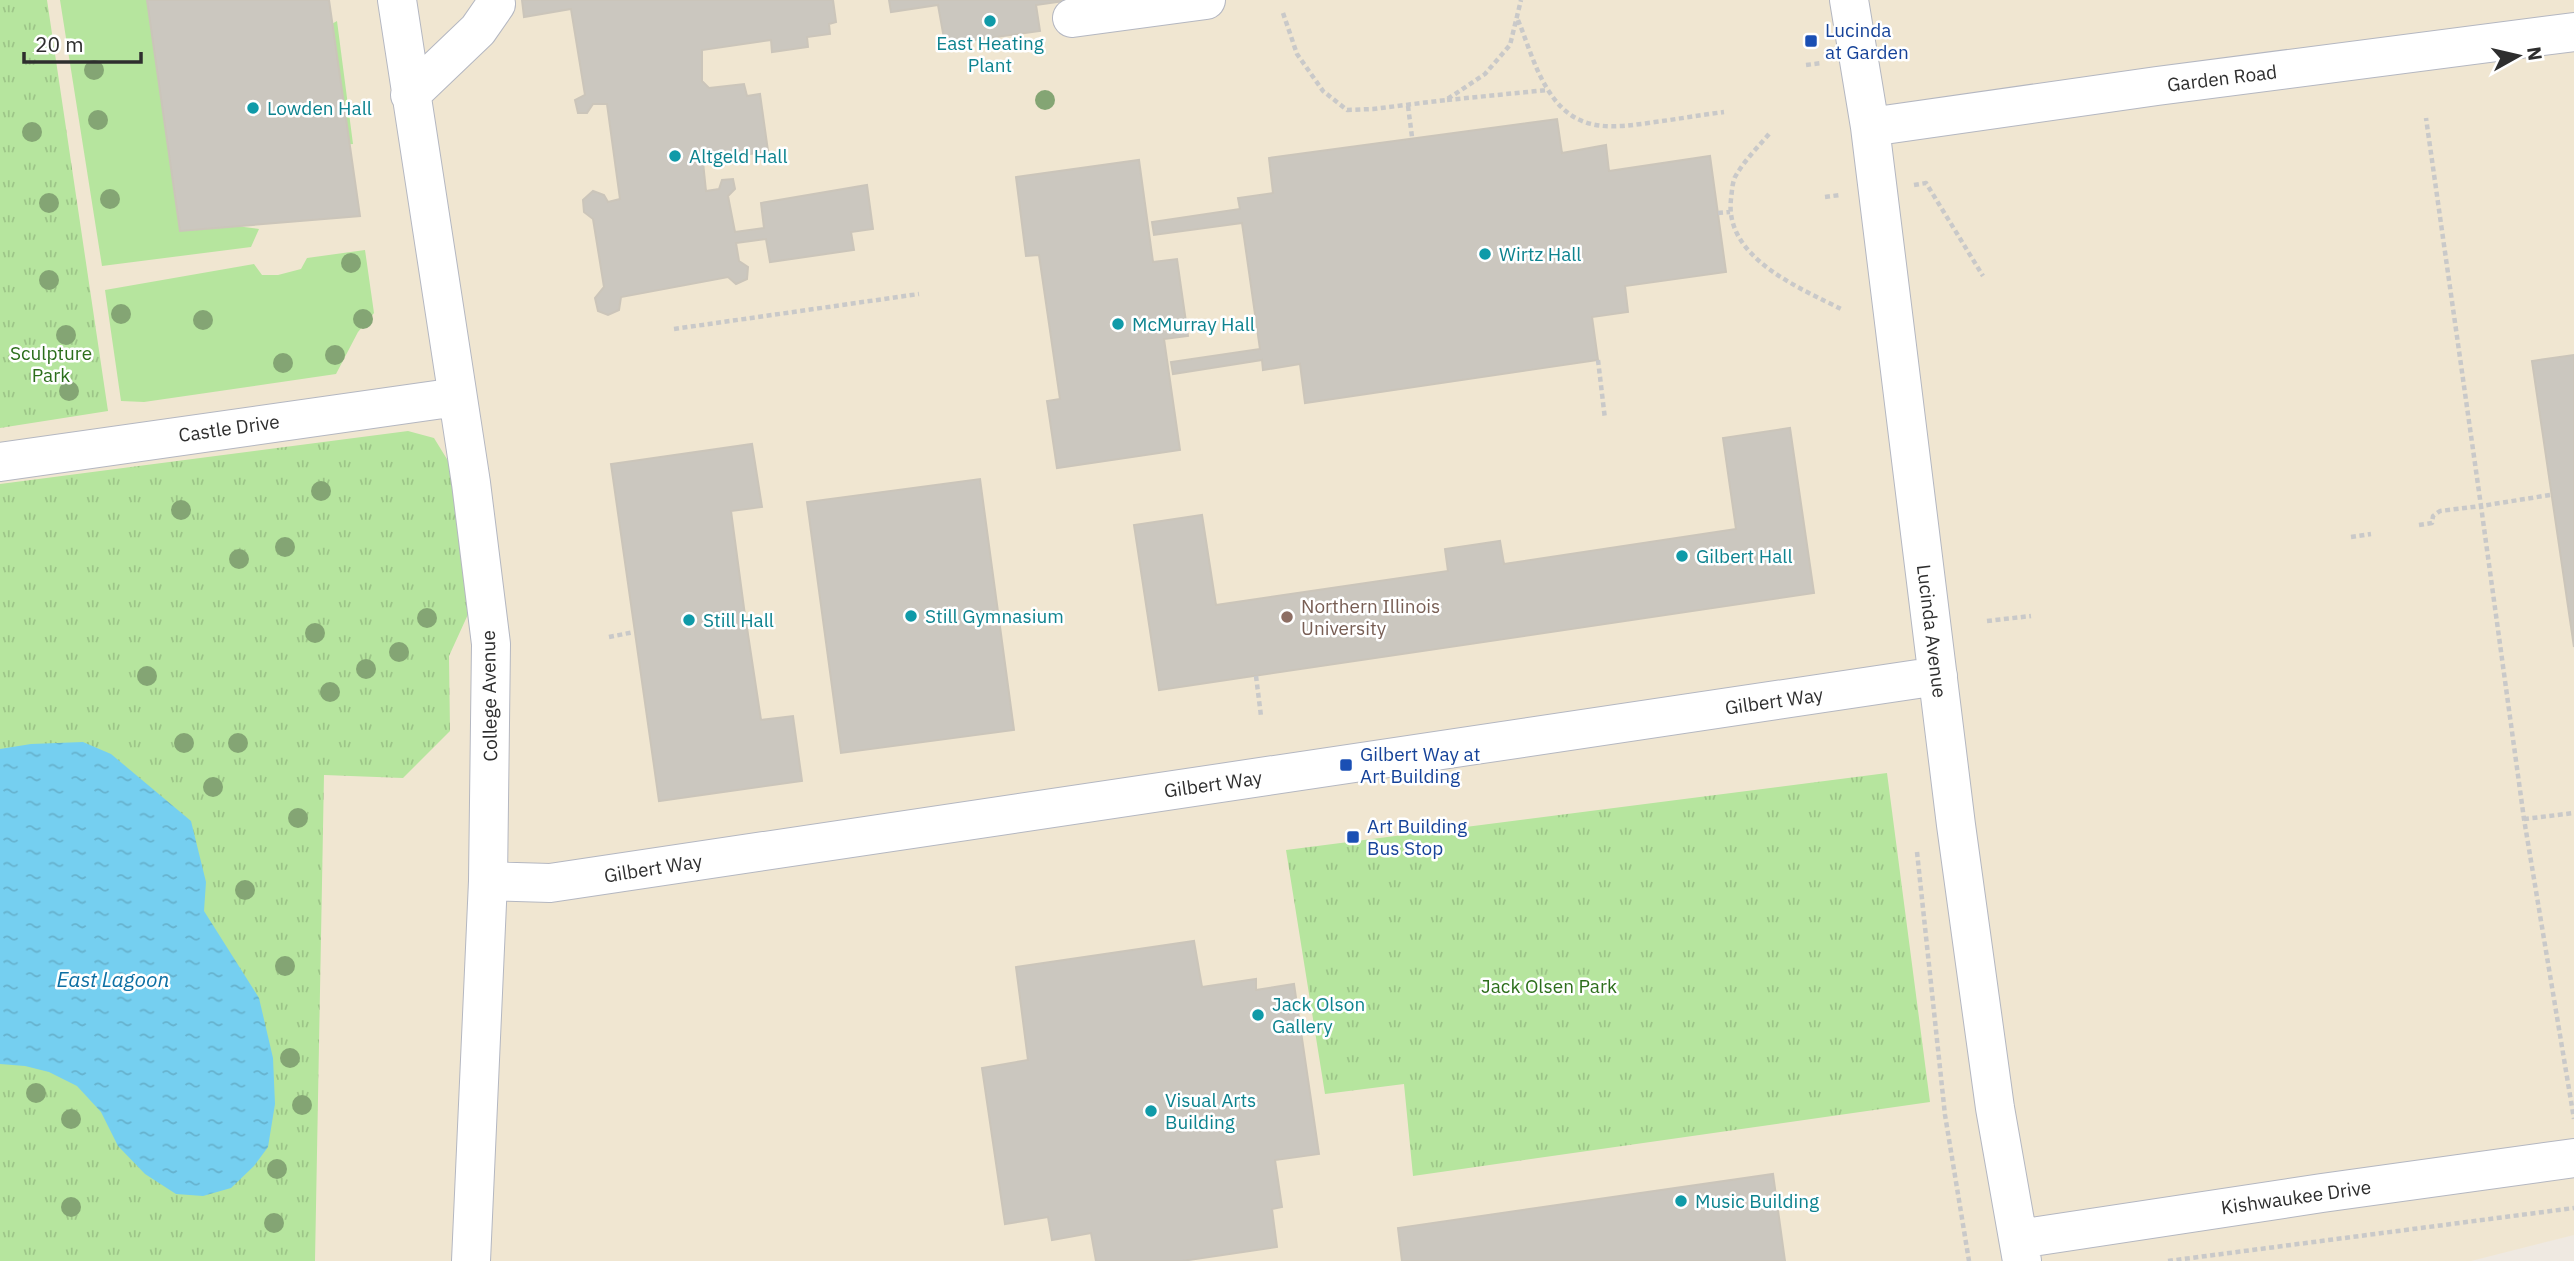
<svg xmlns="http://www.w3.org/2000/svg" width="2574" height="1261" font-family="'IBM Plex Sans',sans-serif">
<defs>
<pattern id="park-tufts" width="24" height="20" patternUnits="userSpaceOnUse" patternTransform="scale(1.75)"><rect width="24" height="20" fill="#b6e59e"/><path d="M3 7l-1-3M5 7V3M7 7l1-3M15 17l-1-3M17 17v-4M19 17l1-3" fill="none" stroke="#9dc588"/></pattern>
<pattern id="water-ripples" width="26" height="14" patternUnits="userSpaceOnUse" patternTransform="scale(1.75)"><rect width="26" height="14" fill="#75cff0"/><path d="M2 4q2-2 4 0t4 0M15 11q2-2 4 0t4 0" fill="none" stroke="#66b2ce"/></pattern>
</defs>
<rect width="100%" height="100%" fill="#efe9e1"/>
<path fill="#f0e6d1" d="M 0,0 L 2574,0 L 2574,1235 L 2471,1261 L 0,1261 Z"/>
<path fill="#b6e59e" d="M 60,0 L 147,0 L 236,226 L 259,229 L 251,247 L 102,266 Z
M 337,21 L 353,144 L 335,145 L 318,32 Z
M 365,250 L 374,313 L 358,332 L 336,374 L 144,402 L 121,401 L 105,290 L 254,264 L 262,275 L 278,275 L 301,269 L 307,258 Z"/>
<path fill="url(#park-tufts)" d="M 0,0 L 47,0 L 108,411 L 0,428 Z
M 408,431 L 434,438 L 450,464 L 470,610 L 449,656 L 450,731 L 403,778 L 324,775 L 315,1261 L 0,1261 L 0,484 Z
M 1887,773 L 1930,1102 L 1413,1176 L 1404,1084 L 1325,1094 L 1286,850 Z"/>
<path fill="url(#water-ripples)" d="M 83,742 L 111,754 L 191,821 L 206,882 L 204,911 L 259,998 L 273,1058 L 275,1104 L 268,1147 L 254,1166 L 231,1188 L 203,1196 L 176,1194 L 145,1174 L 118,1146 L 101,1112 L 77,1086 L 49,1072 L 25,1066 L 0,1064 L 0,749 L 31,744 Z"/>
<path fill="#cbc7bf" stroke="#cbc5ba" stroke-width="2" d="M 147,0 L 329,0 L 360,216 L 180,231 Z
M 522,0 L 833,0 L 836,22 L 829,24 L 830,34 L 807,37 L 808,47 L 772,52 L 771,40 L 702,50 L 702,81 L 709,88 L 744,84 L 747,96 L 760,94 L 768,151 L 703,162 L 706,191 L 719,189 L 722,180 L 733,179 L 735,189 L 728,196 L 735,232 L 764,228 L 761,203 L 867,185 L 873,229 L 851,232 L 854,250 L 770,262 L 766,239 L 736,243 L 739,261 L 748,267 L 747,279 L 736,284 L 728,277 L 621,297 L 619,310 L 608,315 L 598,311 L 595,298 L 604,287 L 593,219 L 584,212 L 583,200 L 593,191 L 604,195 L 608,202 L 620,199 L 607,104 L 593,104 L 587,113 L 578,113 L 575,100 L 585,95 L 571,9 L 524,17 Z
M 889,0 L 1065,0 L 1065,1 L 1036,5 L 1040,31 L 945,44 L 938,5 L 891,12 Z
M 1557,119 L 1562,153 L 1606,145 L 1609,171 L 1710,156 L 1726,272 L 1625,286 L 1628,312 L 1592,317 L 1598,360 L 1305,403 L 1300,364 L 1263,370 L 1262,360 L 1173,374 L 1171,362 L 1260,349 L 1242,223 L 1154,235 L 1152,222 L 1240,209 L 1238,198 L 1273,193 L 1269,158 Z
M 1139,160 L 1153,262 L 1177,259 L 1188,336 L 1164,339 L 1180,450 L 1057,468 L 1047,401 L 1060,399 L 1039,255 L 1026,256 L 1016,177 Z
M 2574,355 L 2574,647 L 2532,361 Z
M 1790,428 L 1814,593 L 1159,690 L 1134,525 L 1202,515 L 1216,605 L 1448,571 L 1445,549 L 1500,541 L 1504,564 L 1736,529 L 1723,438 Z
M 752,444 L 762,507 L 731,511 L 744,608 L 761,720 L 793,716 L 802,781 L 659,801 L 611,464 Z
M 980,479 L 1014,730 L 841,753 L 807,502 Z
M 1194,941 L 1202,987 L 1256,979 L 1256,990 L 1294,984 L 1319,1154 L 1275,1160 L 1282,1207 L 1272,1209 L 1277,1247 L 1182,1261 L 1096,1261 L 1091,1233 L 1052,1240 L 1048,1217 L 1005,1224 L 982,1068 L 1028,1060 L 1016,967 Z
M 1773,1174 L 1785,1261 L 1402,1261 L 1398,1228 Z"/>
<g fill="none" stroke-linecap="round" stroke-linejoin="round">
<g stroke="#b4b7c1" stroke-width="40">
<path id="minor" d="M 397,0 L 471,483 L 491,644 L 488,881 L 471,1261
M 1849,0 L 1870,127 L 1956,825 L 1995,1108 L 2022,1261
M 1072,18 L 1206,0
M 410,95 L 478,30 L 496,4 L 495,0
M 1870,127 L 2157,86 L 2574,32
M 0,462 L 457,397
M 488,881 L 550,883 L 1938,676
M 2019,1239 L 2322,1193 L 2574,1158"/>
</g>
<path stroke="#c9c9c9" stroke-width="4.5" stroke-dasharray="5 3.5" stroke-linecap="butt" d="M 1283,13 L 1297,54 L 1323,91 L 1347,110 L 1373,109 L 1446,100 L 1485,74 L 1510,45 L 1521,0
M 1518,20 C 1528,44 1535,71 1550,93 C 1577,134 1613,128 1655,122 C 1678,119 1701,115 1724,112
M 1806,65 L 1822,63
M 1447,100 L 1547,90
M 1408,106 L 1412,137
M 1769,134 C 1757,148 1744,161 1735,177 C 1732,184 1732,192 1731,199 C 1724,258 1800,288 1843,310
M 1914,185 L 1926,183 L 1983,276
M 1825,197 L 1840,195
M 1718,213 L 1730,212
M 674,329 L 919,294
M 1598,360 L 1605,419
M 2550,495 L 2481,506 L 2524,819 L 2574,1119
M 2419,525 L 2432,523 L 2433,516 L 2440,511 L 2481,506 L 2426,118
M 2351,537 L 2371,534
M 1987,621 L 2031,616
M 609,637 L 634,632
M 1256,676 L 1261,716
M 2524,819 L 2574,813
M 1917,852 L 1945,1115 L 1969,1261
M 2168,1261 L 2574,1208"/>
<use href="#minor" stroke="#fff" stroke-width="38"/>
</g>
<g fill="#84a574">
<circle cx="94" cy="70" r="10"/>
<circle cx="1045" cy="100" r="10"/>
<circle cx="98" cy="120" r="10"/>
<circle cx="32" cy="132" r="10"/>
<circle cx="110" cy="199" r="10"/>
<circle cx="49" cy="203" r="10"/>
<circle cx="351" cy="263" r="10"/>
<circle cx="49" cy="280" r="10"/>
<circle cx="121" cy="314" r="10"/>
<circle cx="363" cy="319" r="10"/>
<circle cx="203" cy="320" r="10"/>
<circle cx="66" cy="335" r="10"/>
<circle cx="335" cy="355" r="10"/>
<circle cx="283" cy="363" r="10"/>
<circle cx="69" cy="391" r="10"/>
<circle cx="321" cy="491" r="10"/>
<circle cx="181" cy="510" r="10"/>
<circle cx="285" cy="547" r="10"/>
<circle cx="239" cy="559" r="10"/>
<circle cx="427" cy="618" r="10"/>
<circle cx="315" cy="633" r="10"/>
<circle cx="399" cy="652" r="10"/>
<circle cx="366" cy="669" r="10"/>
<circle cx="147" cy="676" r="10"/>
<circle cx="330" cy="692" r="10"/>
<circle cx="184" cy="743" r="10"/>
<circle cx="238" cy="743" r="10"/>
<circle cx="213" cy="787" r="10"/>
<circle cx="298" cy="818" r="10"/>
<circle cx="245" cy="890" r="10"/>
<circle cx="285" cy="966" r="10"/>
<circle cx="290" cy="1058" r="10"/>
<circle cx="36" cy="1093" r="10"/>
<circle cx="302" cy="1105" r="10"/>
<circle cx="71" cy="1119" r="10"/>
<circle cx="277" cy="1169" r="10"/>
<circle cx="71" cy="1207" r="10"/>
<circle cx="274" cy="1223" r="10"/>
</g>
<g fill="#0f9aa8" stroke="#fff" stroke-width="2.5">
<circle cx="990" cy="21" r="7"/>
<circle cx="253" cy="108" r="7"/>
<circle cx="675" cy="156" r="7"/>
<circle cx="1485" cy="254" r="7"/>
<circle cx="1118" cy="324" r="7"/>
<circle cx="1682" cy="556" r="7"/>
<circle cx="911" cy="616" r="7"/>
<circle cx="689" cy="620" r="7"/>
<circle cx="1258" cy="1015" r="7"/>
<circle cx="1151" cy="1111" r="7"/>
<circle cx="1681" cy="1201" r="7"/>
</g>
<g fill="#1a4fb4" stroke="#fff" stroke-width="2.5">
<rect x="1804" y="34" width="14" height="14" rx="3.5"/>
<rect x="1339" y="758" width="14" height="14" rx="3.5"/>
<rect x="1346" y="830" width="14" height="14" rx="3.5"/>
</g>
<circle fill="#8d6e63" stroke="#fff" stroke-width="2.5" cx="1287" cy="617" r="7"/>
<g text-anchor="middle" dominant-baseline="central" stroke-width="5" stroke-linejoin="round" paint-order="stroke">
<g font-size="19" fill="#164399" stroke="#fff" text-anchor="start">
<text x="1825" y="30">Lucinda<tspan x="1825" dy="22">at Garden</tspan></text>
<text x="1360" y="754">Gilbert Way at<tspan x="1360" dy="22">Art Building</tspan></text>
<text x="1367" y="826">Art Building<tspan x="1367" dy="22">Bus Stop</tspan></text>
</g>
<g font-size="19" fill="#0d838f" stroke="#fff" text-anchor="start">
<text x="990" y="43" text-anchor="middle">East Heating<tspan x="990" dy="22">Plant</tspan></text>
<text x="267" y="108">Lowden Hall</text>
<text x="689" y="156">Altgeld Hall</text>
<text x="1499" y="254">Wirtz Hall</text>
<text x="1132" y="324">McMurray Hall</text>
<text x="1696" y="556">Gilbert Hall</text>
<text x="925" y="616">Still Gymnasium</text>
<text x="703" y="620">Still Hall</text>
<text x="1272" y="1004">Jack Olson<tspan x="1272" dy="22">Gallery</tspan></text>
<text x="1165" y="1100">Visual Arts<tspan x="1165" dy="22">Building</tspan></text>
<text x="1695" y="1201">Music Building</text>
</g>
<g font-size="19" fill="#2e2e2e" stroke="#fff">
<text transform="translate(2222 78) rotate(-7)">Garden Road</text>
<text transform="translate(229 428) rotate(-8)">Castle Drive</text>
<text transform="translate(1932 631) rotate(83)">Lucinda Avenue</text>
<text transform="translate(489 696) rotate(-91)">College Avenue</text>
<text transform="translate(1774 701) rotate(-8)">Gilbert Way</text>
<text transform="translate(1213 784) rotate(-8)">Gilbert Way</text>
<text transform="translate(653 868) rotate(-9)">Gilbert Way</text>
<text transform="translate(2296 1197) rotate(-8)">Kishwaukee Drive</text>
</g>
<g font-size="19" fill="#2c6e1b" stroke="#fff">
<text x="51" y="353">Sculpture<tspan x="51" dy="22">Park</tspan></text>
<text x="1549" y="986">Jack Olsen Park</text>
</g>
<g font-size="19" fill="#785e54" stroke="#fff" text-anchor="start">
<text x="1301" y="606">Northern Illinois<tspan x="1301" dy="22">University</tspan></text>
</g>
<g font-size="21" font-style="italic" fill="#0d6fa3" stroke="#fff">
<text x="113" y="979">East Lagoon</text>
</g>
</g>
<g transform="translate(2518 56) rotate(82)" stroke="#ffffff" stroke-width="5" paint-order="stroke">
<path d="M0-5L12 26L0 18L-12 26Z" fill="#2e2e2e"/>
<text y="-10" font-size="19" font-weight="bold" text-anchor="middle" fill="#2e2e2e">N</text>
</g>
<path d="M24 52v10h117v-10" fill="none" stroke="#2e2e2e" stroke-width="3.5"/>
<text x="35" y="52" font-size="21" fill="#2e2e2e" stroke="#ffffff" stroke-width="5" paint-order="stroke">20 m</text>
</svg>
